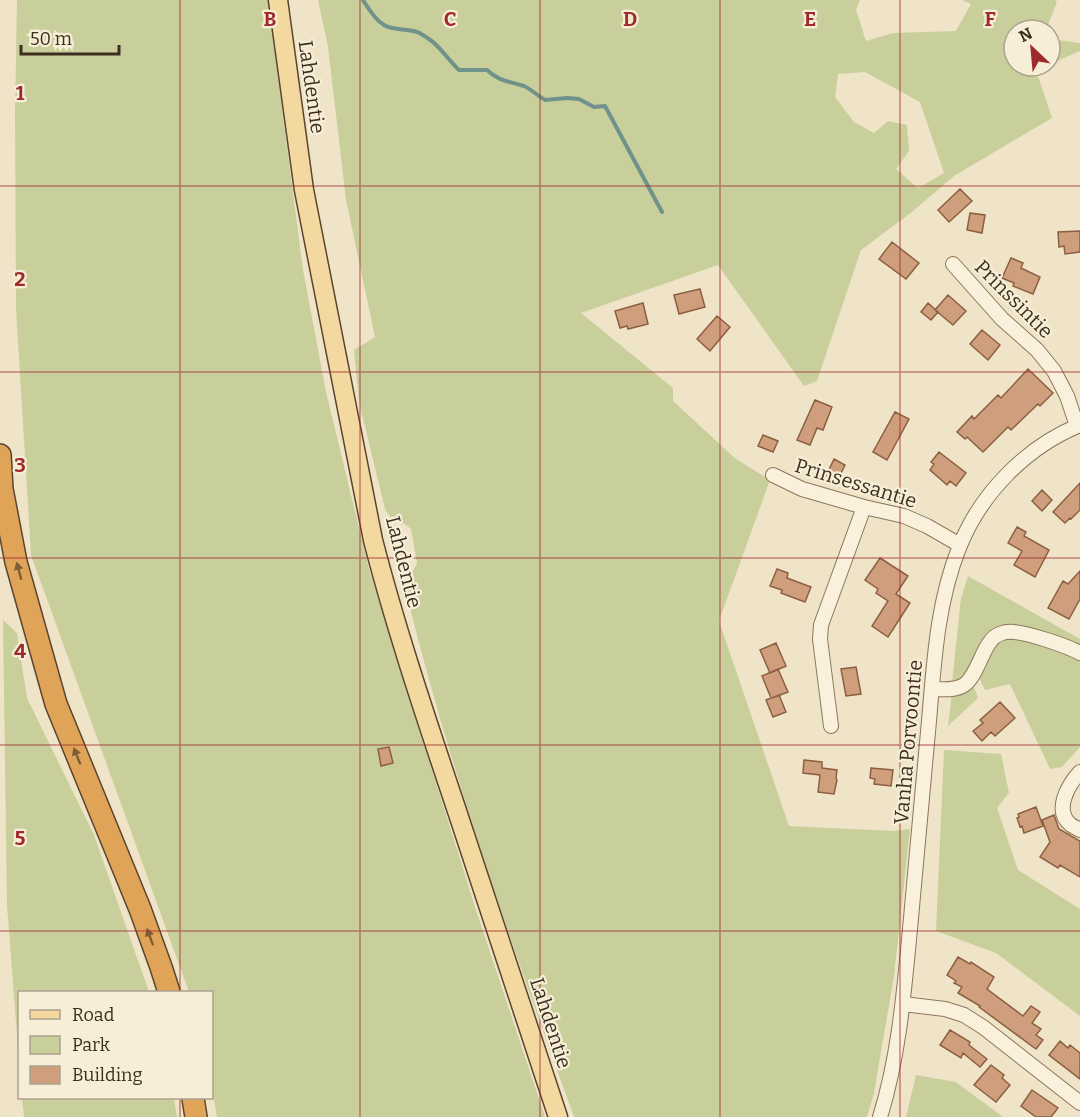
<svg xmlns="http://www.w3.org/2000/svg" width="1080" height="1117" font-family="Bitter,serif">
<rect width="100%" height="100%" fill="#f0e4c8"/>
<path fill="#c9cf9b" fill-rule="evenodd" d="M 17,0 L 268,0 L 303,270 L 326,392 L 369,569 L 476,910 L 545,1117 L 217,1117 L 212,1088 L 212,992 L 189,992 L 31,555 L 16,309 L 15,110 Z
M 318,0 L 860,0 L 856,10 L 866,41 L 893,33 L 956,31 L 971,4 L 962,0 L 1055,0 L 1057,2 L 1046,30 L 1014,30 L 1014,66 L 1044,66 L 1036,70 L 1052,118 L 954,176 L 912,212 L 861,250 L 817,381 L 804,386 L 718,265 L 581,313 L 673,388 L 673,401 L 736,459 L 770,480 L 719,621 L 789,826 L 893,831 L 910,829 L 894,976 L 874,1093 L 867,1117 L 574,1117 C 511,943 449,768 405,588 L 417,563 L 411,529 L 396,517 L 391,518 L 385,509 L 359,402 L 354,350 L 375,337 L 346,200 L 328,47 ZM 865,72 L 920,102 L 944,173 L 918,188 L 896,169 L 909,151 L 907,125 L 888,121 L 874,133 L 854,122 L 835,97 L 838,74 Z
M 1050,39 L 1080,43 L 1080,51 L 1050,64 Z
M 968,576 L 1080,639 L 1080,649 L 992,630 L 963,681 L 952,683 L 961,598 Z
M 3,620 L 17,633 L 27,698 L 94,835 L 149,992 L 20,992 L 19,1061 L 7,905 Z
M 1014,634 L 1080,658 L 1080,747 L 1062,767 L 1050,769 L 1010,684 L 985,690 L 977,673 L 996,639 Z
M 972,682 L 978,698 L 948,726 L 952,692 Z
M 944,750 L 1001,754 L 1009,793 L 997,808 L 1018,870 L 1080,909 L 1080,1016 L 996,953 L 936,931 Z
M 916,1075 L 956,1082 L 1003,1117 L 906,1117 Z
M 22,1098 L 174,1098 L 177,1117 L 24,1117 Z"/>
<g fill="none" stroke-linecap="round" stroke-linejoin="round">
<path stroke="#6f938a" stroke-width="4" d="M 363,0 C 368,8 375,20 384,25 C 394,31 406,28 417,32 C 421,33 426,37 429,39 C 441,47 448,60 459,70 L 487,70 C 500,82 509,81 524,86 C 531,89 538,96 545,100 L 567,98 L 579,99 L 594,107 L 605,106 L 662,212"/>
</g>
<path fill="#cf9f7d" stroke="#8d5f41" stroke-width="1.5" d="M 960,189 L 972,201 L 949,222 L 938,210 Z
M 970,213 L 985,215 L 982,233 L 967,230 Z
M 1080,231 L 1080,252 L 1065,254 L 1064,246 L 1059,247 L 1058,232 Z
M 892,242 L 919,263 L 906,279 L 879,259 Z
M 1011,258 L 1023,263 L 1021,268 L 1040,277 L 1033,294 L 1013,286 L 1014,283 L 1002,278 Z
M 700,289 L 705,307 L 679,314 L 674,295 Z
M 948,295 L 966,311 L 953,325 L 935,310 Z
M 643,303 L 648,324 L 628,329 L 627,326 L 620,328 L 615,311 Z
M 928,303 L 938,312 L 931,320 L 921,312 Z
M 717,316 L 730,327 L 710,351 L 697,339 Z
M 982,330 L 1000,345 L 988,360 L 970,344 Z
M 1028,369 L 1053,393 L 1040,406 L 1038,404 L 1011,430 L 1008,427 L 983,452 L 967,437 L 965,439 L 957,432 L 972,416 L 974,419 L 998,395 L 1001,398 Z
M 815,400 L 832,407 L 823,430 L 817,428 L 810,445 L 797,440 Z
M 895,412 L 909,419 L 887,460 L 873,452 Z
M 763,435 L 778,441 L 773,452 L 758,446 Z
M 939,452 L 966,473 L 956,486 L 950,481 L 947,485 L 930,470 L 934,464 L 931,462 Z
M 834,459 L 845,465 L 837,481 L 826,476 Z
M 1080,483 L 1080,510 L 1071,519 L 1070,518 L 1065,523 L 1053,512 Z
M 1042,490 L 1052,500 L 1042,511 L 1032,501 Z
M 1017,527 L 1026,532 L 1024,536 L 1049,550 L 1035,577 L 1014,565 L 1022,551 L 1008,543 Z
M 880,558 L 908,576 L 896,594 L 910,603 L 888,637 L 872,626 L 888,601 L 876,593 L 878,589 L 865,580 Z
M 777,569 L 788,573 L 787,578 L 811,587 L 805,602 L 781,593 L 782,590 L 770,586 Z
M 1080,571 L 1080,599 L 1069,619 L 1048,608 L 1063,581 L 1068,584 Z
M 776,643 L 786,666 L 770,673 L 760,650 Z
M 856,667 L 861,694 L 846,696 L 841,669 Z
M 778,669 L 788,692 L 772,698 L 779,695 L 786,712 L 773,717 L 766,700 L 771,698 L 762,676 Z
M 1000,702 L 1015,718 L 995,736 L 991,732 L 982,741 L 973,731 L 983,723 L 980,720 Z
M 389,747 L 393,763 L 381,766 L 378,749 Z
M 804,760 L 822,762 L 822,768 L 837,770 L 836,778 L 837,780 L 834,794 L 818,792 L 820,775 L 803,773 Z
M 871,768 L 893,770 L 891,786 L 874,784 L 875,779 L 870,778 Z
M 1036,807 L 1043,826 L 1024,833 L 1022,826 L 1020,827 L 1017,818 L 1019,817 L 1018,814 Z
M 1054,815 L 1059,829 L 1080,841 L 1080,877 L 1060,865 L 1058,868 L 1040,857 L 1050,842 L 1042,820 Z
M 958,957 L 970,964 L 971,962 L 994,977 L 987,989 L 1023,1016 L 1031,1006 L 1040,1012 L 1032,1023 L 1041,1029 L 1036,1035 L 1043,1040 L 1036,1049 L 979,1007 L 980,1006 L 958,993 L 962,987 L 954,983 L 956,981 L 947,975 Z
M 950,1030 L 970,1042 L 969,1045 L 987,1059 L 980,1067 L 963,1053 L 961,1058 L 940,1045 Z
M 1060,1041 L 1068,1048 L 1070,1045 L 1080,1053 L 1080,1079 L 1049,1055 Z
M 991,1065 L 1004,1075 L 1002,1078 L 1010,1085 L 996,1102 L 974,1085 Z
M 1032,1090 L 1058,1108 L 1051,1117 L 1036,1117 L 1021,1106 Z"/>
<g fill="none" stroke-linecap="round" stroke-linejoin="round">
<g stroke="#8d765c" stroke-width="16">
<path id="minor" d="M 953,264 L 1002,319 L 1037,350 L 1054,371 L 1067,396 L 1077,426
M 773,475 L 802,489 L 864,507 L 904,516 L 927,526 L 960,545
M 932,689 C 942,689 955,691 964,685 C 976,677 981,653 990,642 C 995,634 1005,631 1014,632 C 1029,633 1067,646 1080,653
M 831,726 L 820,639 L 821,625 L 864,507
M 1080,772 C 1068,785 1053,811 1071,825 C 1074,827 1077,828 1080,830
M 903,1004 L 945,1009 L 964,1015 L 983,1027 L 1080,1103
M 880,1117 C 899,1056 904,992 910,929 C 916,860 923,791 929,721 C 934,663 937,603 959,548 C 980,494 1026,447 1080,425"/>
</g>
<g stroke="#5b4430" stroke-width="21">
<path id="major" d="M 278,0 L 304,190 L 373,540 C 397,633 428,724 458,814 C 492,915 525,1016 558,1117"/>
</g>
<g stroke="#5b4430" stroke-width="24">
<path id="highway" d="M 0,455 L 2,489 L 16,562 L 56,704 L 140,909 L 161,967 L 169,992
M 193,1098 L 196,1117"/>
</g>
<use href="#minor" stroke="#faf1dc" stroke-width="14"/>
<use href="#major" stroke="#f3d9a0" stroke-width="18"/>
<use href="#highway" stroke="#e0a458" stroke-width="21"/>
</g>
<defs><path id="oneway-solid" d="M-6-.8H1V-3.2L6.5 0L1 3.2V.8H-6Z" transform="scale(1.5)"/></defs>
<g fill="#7e5d36">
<use href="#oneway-solid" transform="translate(19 571) rotate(-105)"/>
<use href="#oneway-solid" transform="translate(77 756) rotate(-112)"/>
<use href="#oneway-solid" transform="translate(150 937) rotate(-110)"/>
</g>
<path fill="none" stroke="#9e2a2b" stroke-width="1.5" stroke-opacity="0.55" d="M 180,0 L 180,992M 360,0 L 360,1117M 540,0 L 540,1117M 720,0 L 720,1117M 900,0 L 900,1117M 0,186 L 1080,186M 0,372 L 1080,372M 0,558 L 1080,558M 0,745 L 1080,745M 0,931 L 1080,931M 180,1098 L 180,1117"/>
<g text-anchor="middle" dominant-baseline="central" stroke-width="4.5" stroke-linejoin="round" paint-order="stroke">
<g font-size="20" fill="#3d2e20" stroke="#f7eed8">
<text transform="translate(312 87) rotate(82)">Lahdentie</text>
<text transform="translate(1014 299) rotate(45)">Prinssintie</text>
<text transform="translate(856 483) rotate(17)">Prinsessantie</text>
<text transform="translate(404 562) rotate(76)">Lahdentie</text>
<text transform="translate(908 742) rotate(-85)">Vanha Porvoontie</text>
<text transform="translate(551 1023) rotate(72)">Lahdentie</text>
</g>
</g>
<g font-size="20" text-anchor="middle" font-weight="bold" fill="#9e2a2b" stroke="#f7eed8" stroke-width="4.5" stroke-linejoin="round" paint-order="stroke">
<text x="270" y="26">B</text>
<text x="450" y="26">C</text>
<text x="630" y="26">D</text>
<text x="810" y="26">E</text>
<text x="990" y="26">F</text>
<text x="20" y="100">1</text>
<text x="20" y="286">2</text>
<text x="20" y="472">3</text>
<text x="20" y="658">4</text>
<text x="20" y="845">5</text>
</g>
<rect x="18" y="991" width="195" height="108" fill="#f7eed8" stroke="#ada18e" stroke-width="1.5"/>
<rect x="30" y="1010" width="30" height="9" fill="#f3d9a0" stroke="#ada18e" stroke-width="1.5"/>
<text x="72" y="1021" font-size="18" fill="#3d2e20">Road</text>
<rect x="30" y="1036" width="30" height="18" fill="#c9cf9b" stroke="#ada18e" stroke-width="1.5"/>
<text x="72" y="1051" font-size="18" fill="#3d2e20">Park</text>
<rect x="30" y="1066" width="30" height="18" fill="#cf9f7d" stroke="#ada18e" stroke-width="1.5"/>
<text x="72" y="1081" font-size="18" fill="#3d2e20">Building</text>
<g transform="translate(1032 48) rotate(334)"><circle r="28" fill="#f7eed8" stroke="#ada18e" stroke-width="1.5"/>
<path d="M0-4.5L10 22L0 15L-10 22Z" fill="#9e2a2b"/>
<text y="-9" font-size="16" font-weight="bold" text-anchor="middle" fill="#3d2e20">N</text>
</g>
<path d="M21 45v9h98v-9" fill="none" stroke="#3d2e20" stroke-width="3"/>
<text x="30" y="45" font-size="18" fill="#3d2e20" stroke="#f7eed8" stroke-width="4.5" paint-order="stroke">50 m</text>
</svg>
